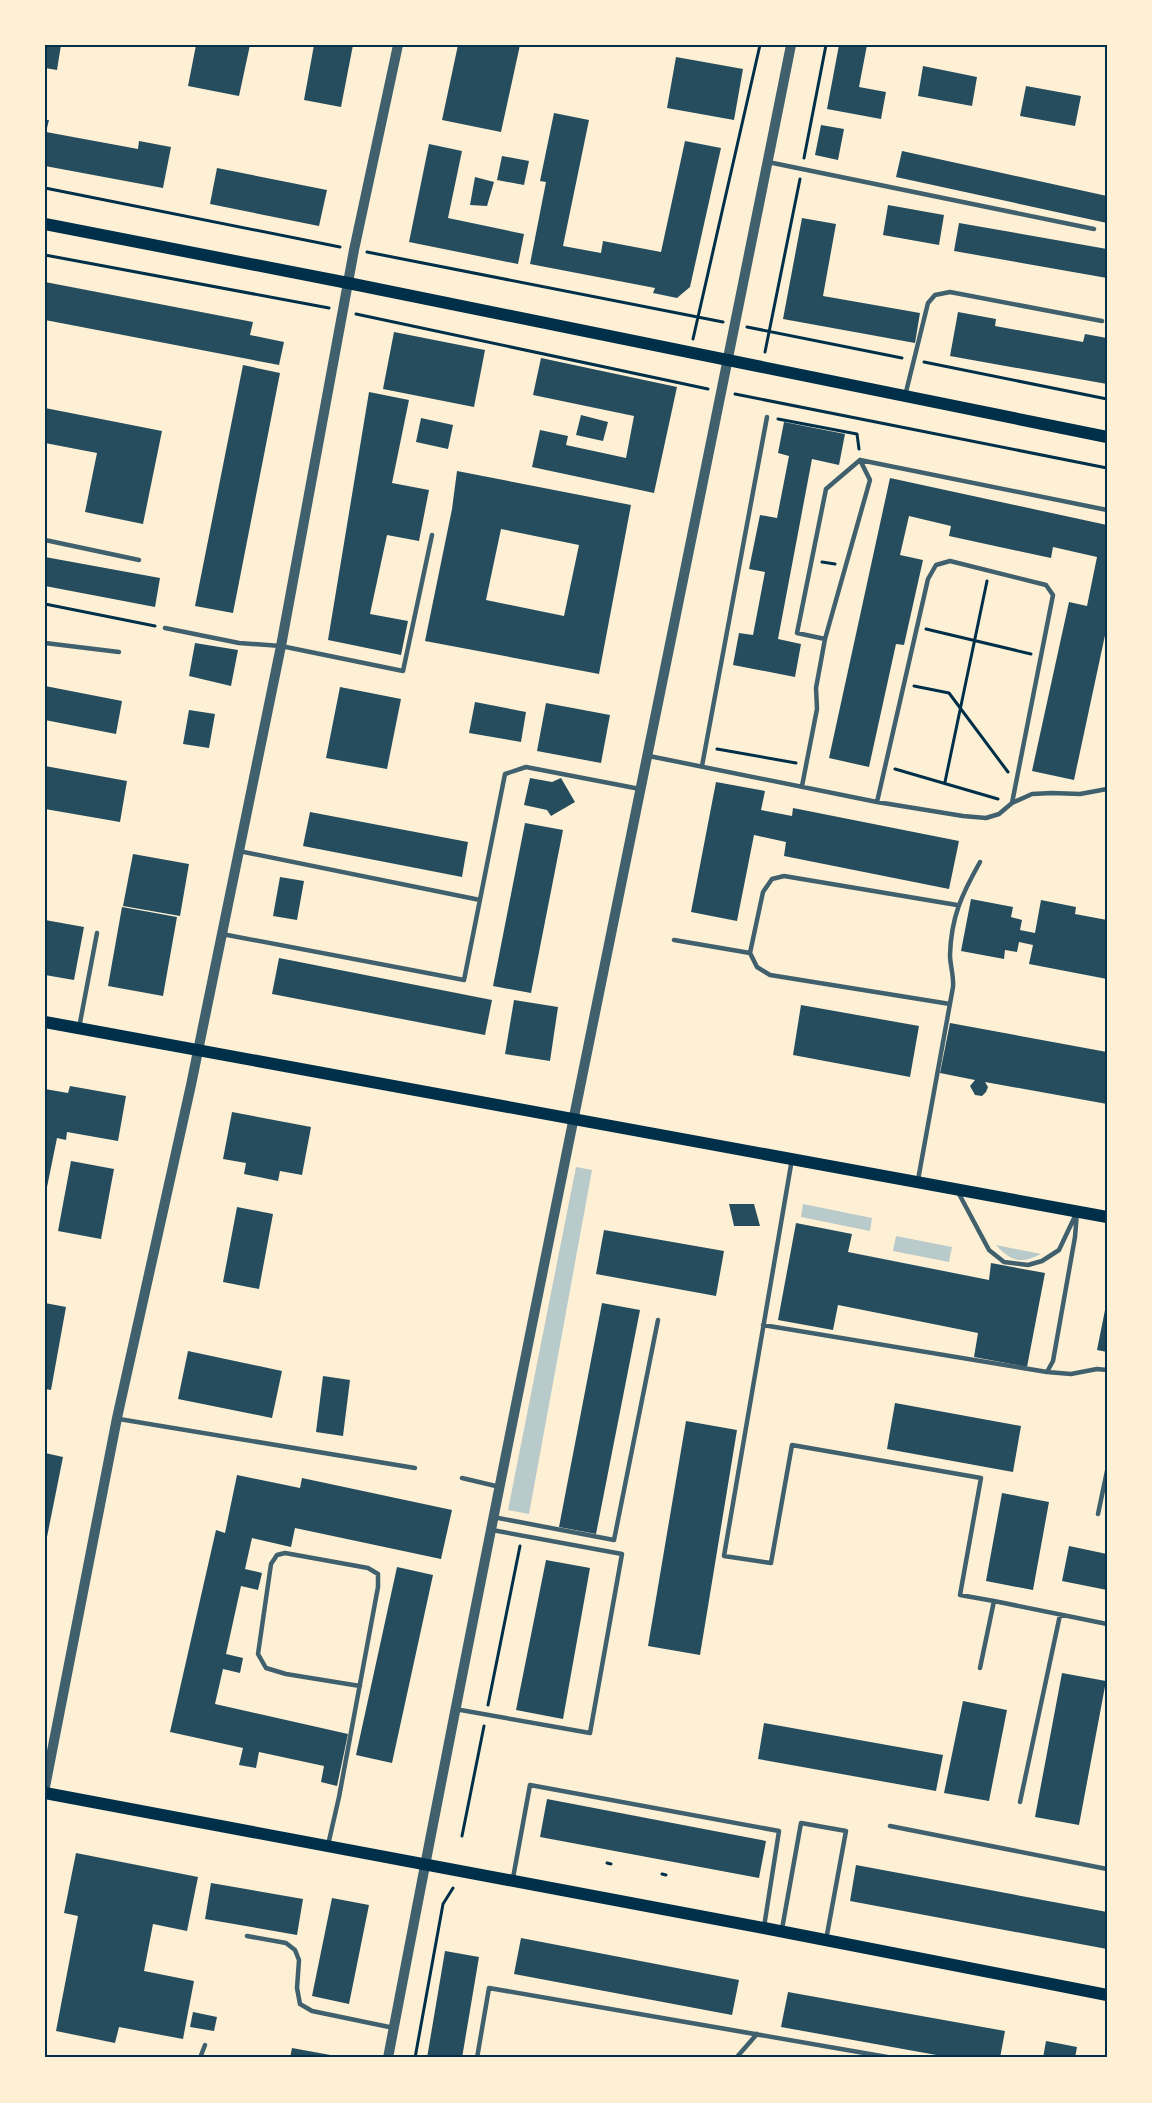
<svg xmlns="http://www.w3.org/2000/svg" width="1152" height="2103" font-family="'PT Sans',sans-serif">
<rect width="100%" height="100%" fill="#fdf0d5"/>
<path fill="#b9caca" d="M 576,1167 L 592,1170 L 529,1514 L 508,1510 Z
M 803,1204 L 872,1218 L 870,1231 L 801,1217 Z
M 896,1236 L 952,1247 L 949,1262 L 893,1251 Z
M 996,1245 L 1041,1254 C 1022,1264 1011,1262 996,1245 Z"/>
<path fill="#264d5e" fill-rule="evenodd" d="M 45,45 L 61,45 L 57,70 L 45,68 Z
M 196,45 L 250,45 L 239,96 L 188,86 Z
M 314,45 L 353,45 L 341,107 L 304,100 Z
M 458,45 L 520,45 L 501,132 L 442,120 Z
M 839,45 L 867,45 L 859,87 L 886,92 L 881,119 L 827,109 Z
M 676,57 L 743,69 L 734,120 L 667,108 Z
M 923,66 L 977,77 L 972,106 L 918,96 Z
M 1026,86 L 1081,96 L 1075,126 L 1020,116 Z
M 554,113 L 589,120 L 563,246 L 601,253 L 603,241 L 661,252 L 685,141 L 721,148 L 690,287 L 677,298 L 653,293 L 655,288 L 530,264 L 546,182 L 540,181 Z
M 45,120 L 49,120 L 46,132 L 138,149 L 139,141 L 171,147 L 163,188 L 45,166 Z
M 821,125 L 844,129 L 838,160 L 815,155 Z
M 429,144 L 462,151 L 448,218 L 524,234 L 518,264 L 409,242 Z
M 902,151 L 1107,196 L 1107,223 L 896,177 Z
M 502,156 L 529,161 L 524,185 L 497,180 Z
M 217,168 L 327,190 L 319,226 L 210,204 Z
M 475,177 L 494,182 L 487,206 L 470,205 Z
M 888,205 L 944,215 L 939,245 L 883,235 Z
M 802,218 L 836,224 L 823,296 L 920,313 L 915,343 L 783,319 Z
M 959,223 L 1107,249 L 1107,278 L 954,251 Z
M 45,282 L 253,322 L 250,335 L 284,342 L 279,365 L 45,320 Z
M 958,312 L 996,319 L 995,326 L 1083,342 L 1085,334 L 1107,338 L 1107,384 L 950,356 Z
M 394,332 L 485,350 L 474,407 L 383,389 Z
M 541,358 L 677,387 L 654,493 L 532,467 L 540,430 L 568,436 L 566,445 L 626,458 L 634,416 L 533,395 Z
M 243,365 L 280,373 L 233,613 L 195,606 Z
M 369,392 L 409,400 L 392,483 L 429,490 L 419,541 L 387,535 L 370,614 L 408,621 L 401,655 L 328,640 Z
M 45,408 L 162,431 L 143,524 L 85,512 L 97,453 L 45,443 Z
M 581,415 L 608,422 L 603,441 L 576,435 Z
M 421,418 L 453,425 L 448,449 L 416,442 Z
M 784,422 L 845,434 L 839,465 L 812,459 L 778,639 L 801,644 L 795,677 L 733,665 L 739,633 L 753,635 L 765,572 L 749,569 L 760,515 L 777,518 L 789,456 L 778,453 Z
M 457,471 L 631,505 L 599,674 L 425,641 L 452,509 ZM 501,529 L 579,545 L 564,616 L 486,600 Z
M 890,478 L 1107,525 L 1107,626 L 1074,780 L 1032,771 L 1069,602 L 1087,606 L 1097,557 L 1053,547 L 1051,558 L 949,536 L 951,526 L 909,516 L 900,555 L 923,560 L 904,645 L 896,644 L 869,767 L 829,758 Z
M 45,557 L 160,578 L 155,607 L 45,586 Z
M 195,643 L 238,650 L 231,686 L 189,676 Z
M 45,686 L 122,701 L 116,734 L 45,720 Z
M 340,687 L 401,699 L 387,769 L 326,758 Z
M 475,702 L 526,712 L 521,742 L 469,733 Z
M 546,703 L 610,715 L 601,763 L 537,751 Z
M 189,710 L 215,714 L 209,748 L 183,744 Z
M 45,766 L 127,781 L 120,822 L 45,809 Z
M 530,778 L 552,782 L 561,778 L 575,802 L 551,816 L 547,810 L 524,805 Z
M 716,782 L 765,791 L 761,810 L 792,816 L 793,808 L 959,841 L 949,889 L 784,856 L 786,842 L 754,835 L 737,921 L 691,912 Z
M 310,812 L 468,842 L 462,877 L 303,846 Z
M 525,823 L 563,830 L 531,993 L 493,986 Z
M 133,854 L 189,864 L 180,916 L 123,906 Z
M 280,877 L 304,881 L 297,920 L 273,916 Z
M 971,899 L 1013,907 L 1011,917 L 1022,920 L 1020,930 L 1035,933 L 1041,900 L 1076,907 L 1075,914 L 1107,920 L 1107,979 L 1029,964 L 1033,945 L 1019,942 L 1017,952 L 1005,950 L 1004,959 L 961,951 Z
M 122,907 L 177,917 L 163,996 L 108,986 Z
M 45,920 L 84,927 L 74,980 L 45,975 Z
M 279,958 L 492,1000 L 485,1035 L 272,994 Z
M 514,1000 L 558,1007 L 550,1061 L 505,1054 Z
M 801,1005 L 919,1026 L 910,1077 L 793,1055 Z
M 950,1023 L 1107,1052 L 1107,1104 L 985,1082 L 988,1087 L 986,1092 L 982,1096 L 975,1095 L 970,1086 L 975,1080 L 940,1073 Z
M 70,1086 L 126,1096 L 118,1141 L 67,1132 L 66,1140 L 57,1138 L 45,1197 L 45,1089 L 68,1093 Z
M 232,1112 L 311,1127 L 302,1175 L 280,1171 L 278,1181 L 244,1174 L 246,1163 L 223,1159 Z
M 71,1161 L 114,1169 L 101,1239 L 58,1231 Z
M 729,1204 L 754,1204 L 760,1226 L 734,1226 Z
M 237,1207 L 273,1214 L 259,1289 L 223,1282 Z
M 796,1223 L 852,1234 L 848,1252 L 989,1280 L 991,1263 L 1045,1273 L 1027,1367 L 974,1357 L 978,1333 L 838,1305 L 833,1330 L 778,1320 Z
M 604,1230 L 724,1251 L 716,1296 L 596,1274 Z
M 45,1303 L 66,1307 L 51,1390 L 45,1389 Z
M 602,1303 L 640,1310 L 596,1534 L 559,1527 Z
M 1106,1305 L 1107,1305 L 1107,1352 L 1097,1350 Z
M 188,1351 L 282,1371 L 272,1418 L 178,1399 Z
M 323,1376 L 350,1380 L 343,1436 L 316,1432 Z
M 895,1403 L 1021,1426 L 1013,1472 L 887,1449 Z
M 686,1421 L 737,1430 L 700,1655 L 648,1646 Z
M 45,1453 L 63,1457 L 46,1542 L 45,1542 Z
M 237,1475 L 300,1488 L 302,1478 L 452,1510 L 441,1559 L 295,1528 L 291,1547 L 252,1538 L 245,1569 L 262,1573 L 258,1590 L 241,1586 L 226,1654 L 243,1658 L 240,1673 L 223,1669 L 215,1704 L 348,1734 L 337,1786 L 321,1782 L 324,1766 L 259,1752 L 256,1768 L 239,1765 L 243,1748 L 170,1732 L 216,1530 L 225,1533 Z
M 1002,1493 L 1049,1502 L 1033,1590 L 986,1581 Z
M 1069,1546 L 1107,1554 L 1107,1590 L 1062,1581 Z
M 546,1560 L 590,1568 L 563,1719 L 516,1710 Z
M 397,1567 L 433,1575 L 392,1763 L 356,1755 Z
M 1062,1673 L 1106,1681 L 1079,1825 L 1035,1817 Z
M 963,1701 L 1007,1710 L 989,1801 L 944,1793 Z
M 764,1723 L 943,1755 L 936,1791 L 758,1759 Z
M 547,1799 L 766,1841 L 759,1878 L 540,1837 Z
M 76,1853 L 198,1877 L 187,1931 L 153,1924 L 144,1971 L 194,1981 L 183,2039 L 119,2027 L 115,2043 L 56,2031 L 78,1916 L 64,1913 Z
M 856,1865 L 1107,1912 L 1107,1949 L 850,1901 Z
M 211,1883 L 303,1899 L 297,1935 L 205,1919 Z
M 332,1898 L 369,1905 L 349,2004 L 312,1996 Z
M 521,1938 L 739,1980 L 732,2015 L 514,1974 Z
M 445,1951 L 479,1957 L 462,2058 L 427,2058 Z
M 788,1992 L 1005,2031 L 1000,2058 L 953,2058 L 781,2027 Z
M 193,2012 L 217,2017 L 214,2031 L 190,2027 Z
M 1046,2041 L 1077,2047 L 1075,2058 L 1043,2058 Z
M 292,2048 L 336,2056 L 336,2058 L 290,2058 Z"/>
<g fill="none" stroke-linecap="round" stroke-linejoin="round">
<path stroke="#003049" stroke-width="3" d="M 804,158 L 826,45
M 45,188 L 340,247
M 367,252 L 723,322
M 45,255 L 329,308
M 356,314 L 708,389
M 747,327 L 902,358
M 693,339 L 760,45
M 765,352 L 800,179
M 924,362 L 1107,399
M 735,394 L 1107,468
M 778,419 L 857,434 L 859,449
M 822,562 L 835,564
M 45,604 L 155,626
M 926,629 L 1031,654
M 914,686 L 949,693 L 1008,772
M 717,749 L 796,763
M 895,769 L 998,799
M 945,782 L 987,581
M 488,1705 L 520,1546
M 462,1836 L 484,1726
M 607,1863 L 611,1864
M 662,1874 L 666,1875
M 415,2058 L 443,1904 L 453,1888"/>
<path stroke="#3f606c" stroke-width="4.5" d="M 768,162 L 1094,229
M 905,396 L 928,303 L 935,295 L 950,292 L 1102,321
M 860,460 L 1107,510
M 45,540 L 139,560
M 165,628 L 239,643 L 281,646 L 403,671 L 432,535
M 825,639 L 797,633 L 826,489 L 860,460
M 45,643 L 119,652
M 649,756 L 877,802 L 963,816 L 986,818 L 999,814 L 1012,803 L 1032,794 L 1052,793 L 1080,794 L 1107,789
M 702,766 L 767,417
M 802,786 L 817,709 L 816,688 L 825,639 L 870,480 L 860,460
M 877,802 L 928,579 L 936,565 L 950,561 L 1046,585 L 1053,595 L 1012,803
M 239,851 L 480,900
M 222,934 L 464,980 L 505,774 L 526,767 L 640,789
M 674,940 L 750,953
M 950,1004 L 770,975 L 757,967 L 750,953 L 763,892 L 772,879 L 784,876 L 957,905
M 79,1028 L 97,933
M 792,1159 L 724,1556 L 771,1563 L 792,1445 L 981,1478 L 960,1595 L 994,1601
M 918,1180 L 953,987 C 954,976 950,965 950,955 C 951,917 962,894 980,862
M 958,1192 L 989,1250 L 1004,1262 L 1028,1265 L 1042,1261 L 1059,1250 L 1076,1214
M 763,1325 L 1047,1372 L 1053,1361 L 1075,1237 L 1077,1212
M 1047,1372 L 1071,1374 L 1097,1369 L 1107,1370
M 119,1419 L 415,1468
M 462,1478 L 500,1487
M 1098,1514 L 1107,1471
M 493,1517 L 614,1540 L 658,1320
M 980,1668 L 994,1601 L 1107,1624
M 455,1709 L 590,1733 L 622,1554 L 492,1530
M 1020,1802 L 1060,1615
M 890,1826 L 1107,1869
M 328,1845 L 339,1797 L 378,1587 L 378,1574 L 368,1568 L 285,1553 L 277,1555 L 271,1564 L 258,1654 L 266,1668 L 286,1674 L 360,1686
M 513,1878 L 530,1785 L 779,1831 L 764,1927
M 782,1929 L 801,1823 L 846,1831 L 826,1940
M 247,1936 L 286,1943 L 295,1950 L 299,1960 L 297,1988 L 300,2004 L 312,2011 L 394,2028
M 200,2058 L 205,2045
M 477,2058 L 489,1988 L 893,2058
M 736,2058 L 757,2034"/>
<path stroke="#3f606c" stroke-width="10" d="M 45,1787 L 117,1418 L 191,1085 L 281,646 L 354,250 L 398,45
M 388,2058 C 516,1386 657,716 791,45"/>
<path stroke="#003049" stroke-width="12" d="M 45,224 L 348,283 L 1107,437
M 45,1022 L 1107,1217
M 45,1793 L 764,1928 L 1107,1995"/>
</g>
<rect width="1152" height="2103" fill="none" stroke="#fdf0d5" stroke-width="93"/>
<rect x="46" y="46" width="1060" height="2010" fill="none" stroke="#003049" stroke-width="2"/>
</svg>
